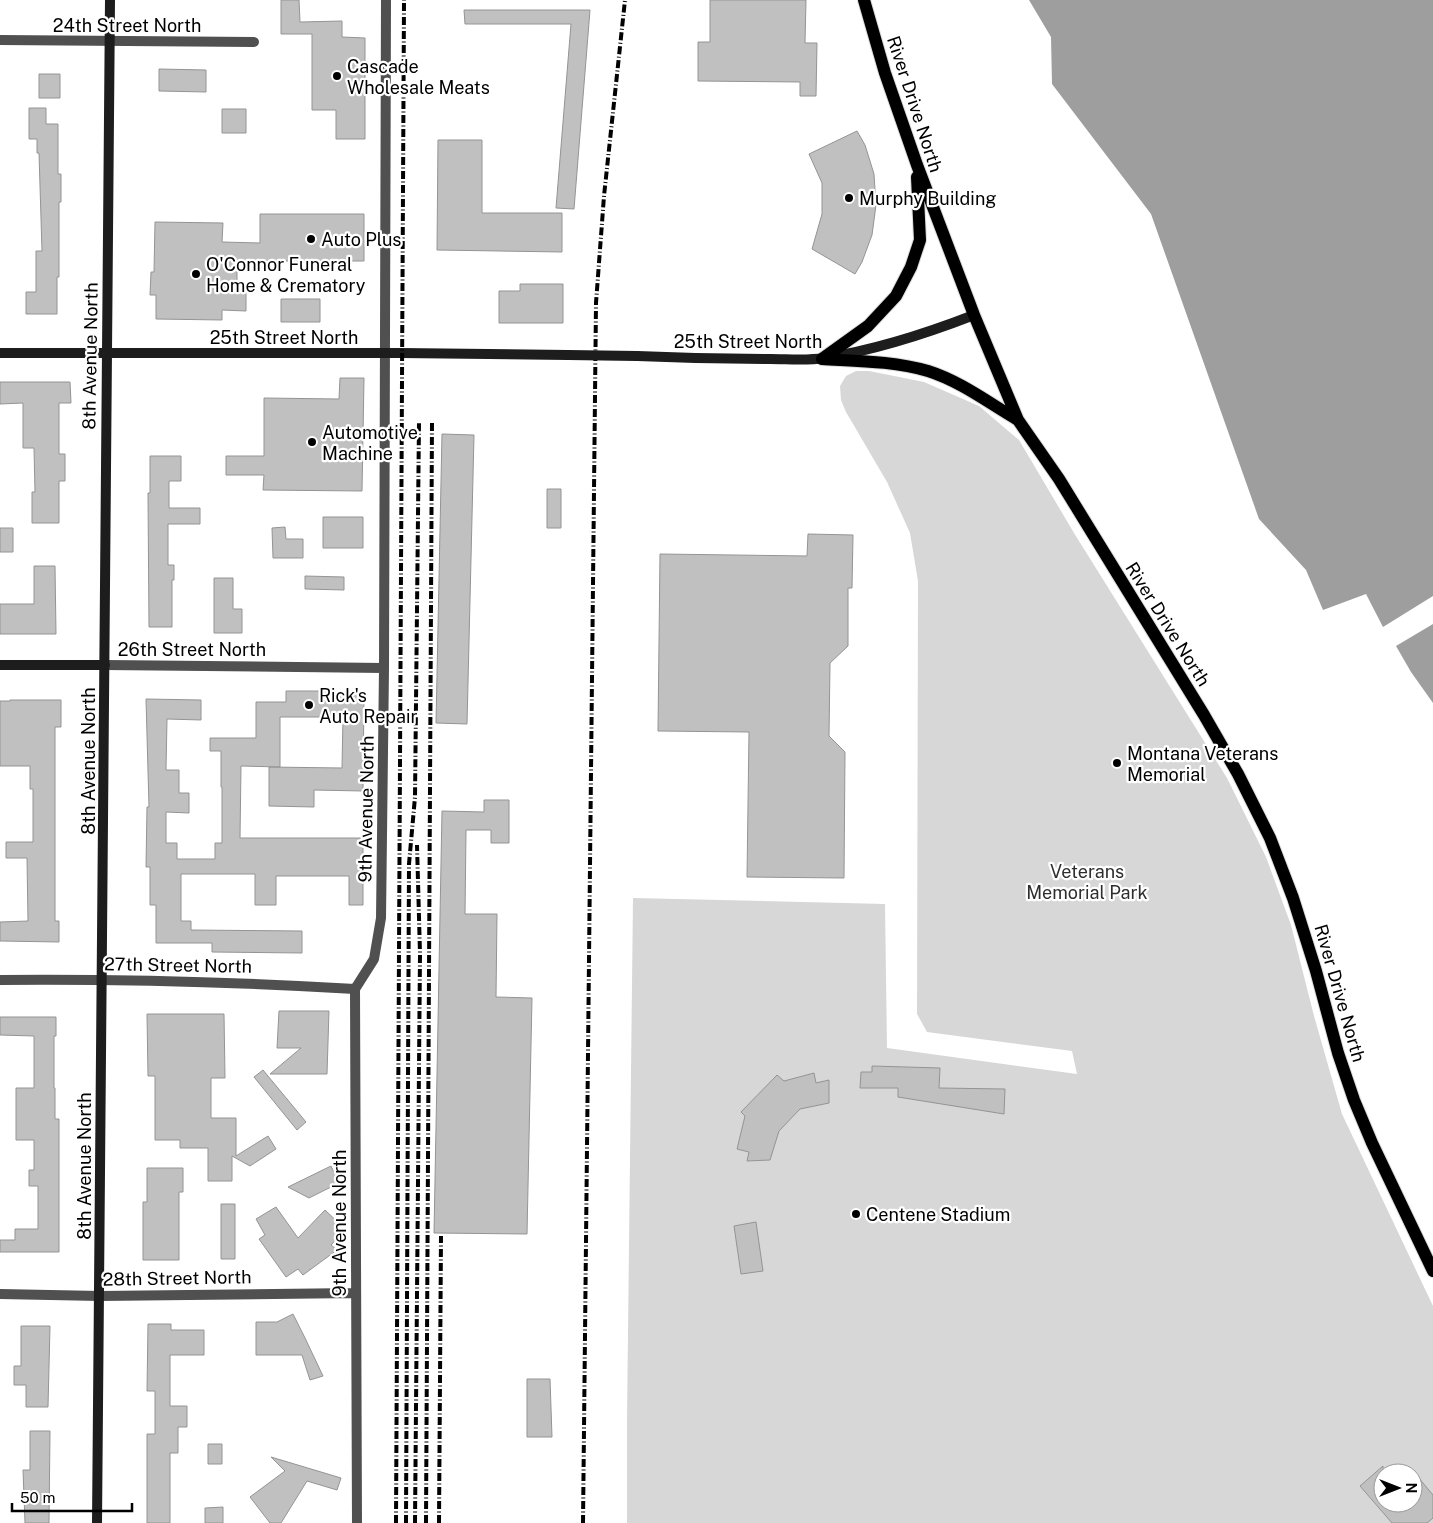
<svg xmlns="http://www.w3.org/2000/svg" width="1433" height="1523" font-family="'Public Sans',sans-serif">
<rect width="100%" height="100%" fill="#fff"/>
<path fill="#d7d7d7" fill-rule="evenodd" d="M 856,371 L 869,371 L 924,382 L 979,406 L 1019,440 L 1074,533 L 1227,778 L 1266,857 L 1291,925 L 1314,1016 L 1342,1114 L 1433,1306 L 1433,1523 L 627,1523 L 627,1420 L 633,898 L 885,904 L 887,1048 L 1077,1074 L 1072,1051 L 927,1032 L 917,1014 L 918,581 L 910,533 L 887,482 L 846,412 L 841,400 L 840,386 L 846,376 ZM 1383,1473 L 1413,1473 L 1413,1503 L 1383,1503 Z"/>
<path fill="#9e9e9e" d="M 1029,0 L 1433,0 L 1433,596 L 1383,627 L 1366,594 L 1323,610 L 1306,570 L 1259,519 L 1151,214 L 1052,84 L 1051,37 Z
M 1433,624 L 1433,703 L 1411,672 L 1396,646 Z"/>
<path fill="#c0c0c0" stroke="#949494" d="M 281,0 L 299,0 L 300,22 L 342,21 L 342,37 L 365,38 L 365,139 L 336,139 L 336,110 L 312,110 L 312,34 L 281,34 Z
M 710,0 L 806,0 L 805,43 L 817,43 L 816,96 L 800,96 L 800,82 L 698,81 L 698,42 L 710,42 Z
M 464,10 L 590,10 L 574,209 L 556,208 L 571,24 L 465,24 Z
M 159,69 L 206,70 L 206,92 L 159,91 Z
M 39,74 L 60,74 L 60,98 L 39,98 Z
M 29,108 L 46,108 L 46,124 L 58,124 L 58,174 L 61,174 L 61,202 L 59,202 L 59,277 L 57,277 L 57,314 L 26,314 L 26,292 L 36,292 L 36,251 L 42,251 L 39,153 L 37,153 L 37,139 L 29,139 Z
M 222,109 L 246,109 L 246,133 L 222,133 Z
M 857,131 L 865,145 L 874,174 L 876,205 L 872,235 L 862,262 L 855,274 L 812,249 L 822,214 L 822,183 L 809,154 Z
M 438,140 L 482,140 L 482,213 L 562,213 L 562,252 L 437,250 Z
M 260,214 L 364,214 L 364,261 L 237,261 L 237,285 L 246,286 L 246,311 L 222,310 L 222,320 L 156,319 L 156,295 L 150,295 L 151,272 L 154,272 L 155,222 L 223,223 L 222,242 L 260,243 Z
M 520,284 L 563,284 L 563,323 L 499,323 L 499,291 L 520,291 Z
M 281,299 L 320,299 L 320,322 L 281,322 Z
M 340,378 L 364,378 L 362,491 L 263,490 L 264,475 L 226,475 L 226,456 L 264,456 L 264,398 L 339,399 Z
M 0,382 L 70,382 L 71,403 L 59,403 L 59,454 L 65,454 L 65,481 L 59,481 L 59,523 L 32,523 L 32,492 L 35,492 L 34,448 L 23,448 L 23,403 L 0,404 Z
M 442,434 L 474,435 L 467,724 L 436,723 Z
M 150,456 L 181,456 L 181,481 L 169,481 L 169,508 L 200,508 L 200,524 L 168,524 L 168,565 L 174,565 L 174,580 L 172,580 L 172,627 L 149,627 L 148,493 L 150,493 Z
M 547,489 L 561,489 L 561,528 L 547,528 Z
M 323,517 L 363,517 L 363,548 L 323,548 Z
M 285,527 L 286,539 L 303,539 L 303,558 L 273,558 L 272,528 Z
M 0,528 L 13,528 L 13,552 L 0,552 Z
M 808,534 L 853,535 L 852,588 L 848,588 L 848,646 L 830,663 L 829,736 L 845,752 L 844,878 L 747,877 L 749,732 L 658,731 L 660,554 L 807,556 Z
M 34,566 L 55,566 L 56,634 L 0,634 L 0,604 L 34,604 Z
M 305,576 L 344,577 L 344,590 L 305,589 Z
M 214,578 L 233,578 L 233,609 L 242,609 L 242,633 L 214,633 Z
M 286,691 L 331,691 L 331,693 L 364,693 L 363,791 L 314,790 L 314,807 L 269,806 L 269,767 L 342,768 L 343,717 L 280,717 L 280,767 L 241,766 L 240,838 L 363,838 L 363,905 L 349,905 L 349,876 L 276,876 L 276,905 L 255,905 L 255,874 L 181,874 L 181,921 L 191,921 L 191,930 L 302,931 L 302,953 L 212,952 L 212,943 L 156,943 L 156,905 L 150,905 L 150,867 L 146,867 L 147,807 L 149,807 L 146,699 L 201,700 L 201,720 L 167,719 L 166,770 L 179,770 L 179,793 L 189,793 L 189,813 L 166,812 L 166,843 L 177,843 L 177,859 L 215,859 L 215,843 L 222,843 L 222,787 L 221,787 L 221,751 L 210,751 L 210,738 L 256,738 L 256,702 L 286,702 Z
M 10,700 L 61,700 L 61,727 L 55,727 L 55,921 L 59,921 L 59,942 L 0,941 L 0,922 L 28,921 L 27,858 L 6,858 L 6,842 L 33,842 L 33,789 L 30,789 L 30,766 L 0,766 L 0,701 L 10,701 Z
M 484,800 L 509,800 L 509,843 L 491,843 L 491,830 L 466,830 L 465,914 L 497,914 L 496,997 L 532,998 L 527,1234 L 434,1233 L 442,811 L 484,812 Z
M 279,1011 L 329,1011 L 327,1074 L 270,1074 L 301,1048 L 277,1048 Z
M 147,1014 L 224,1014 L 225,1078 L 211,1078 L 211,1118 L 236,1118 L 236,1156 L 268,1136 L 276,1149 L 250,1166 L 232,1156 L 232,1181 L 208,1181 L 208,1148 L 180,1148 L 180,1140 L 155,1140 L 155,1076 L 148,1076 Z
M 0,1017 L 56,1017 L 56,1036 L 54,1036 L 54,1088 L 55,1088 L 55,1119 L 59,1119 L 59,1252 L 0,1252 L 0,1240 L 15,1240 L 15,1229 L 38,1229 L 38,1186 L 29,1186 L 29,1170 L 34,1170 L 34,1140 L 16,1140 L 16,1088 L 34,1088 L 34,1036 L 0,1035 Z
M 872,1066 L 940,1068 L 939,1088 L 1005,1089 L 1004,1114 L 898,1097 L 898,1088 L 860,1088 L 861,1072 L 872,1072 Z
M 263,1070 L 306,1122 L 297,1130 L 254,1077 Z
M 814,1073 L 816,1083 L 829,1080 L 829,1103 L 800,1109 L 779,1131 L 770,1160 L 747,1161 L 749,1152 L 737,1149 L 745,1116 L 741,1112 L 777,1075 L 784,1081 Z
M 331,1166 L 339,1183 L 309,1198 L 288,1187 Z
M 147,1168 L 183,1168 L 183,1192 L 179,1192 L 179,1260 L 143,1260 L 143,1202 L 147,1202 Z
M 221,1204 L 235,1204 L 235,1259 L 221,1259 Z
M 276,1207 L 298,1238 L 325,1210 L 346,1230 L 331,1245 L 337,1250 L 303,1275 L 298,1269 L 286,1277 L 259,1239 L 265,1235 L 256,1219 Z
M 756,1222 L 763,1271 L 741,1274 L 734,1226 Z
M 293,1314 L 305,1338 L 323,1376 L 310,1380 L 302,1355 L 256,1355 L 256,1322 L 277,1322 Z
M 148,1324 L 171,1324 L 171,1330 L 204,1330 L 204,1355 L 170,1355 L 170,1406 L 187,1406 L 187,1427 L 178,1427 L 178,1453 L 170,1453 L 170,1523 L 147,1523 L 147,1434 L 155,1434 L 155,1391 L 147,1391 Z
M 21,1326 L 50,1326 L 48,1407 L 26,1407 L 26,1385 L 14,1385 L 14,1366 L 21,1366 Z
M 527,1379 L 550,1379 L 552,1437 L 527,1437 Z
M 30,1431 L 50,1431 L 49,1523 L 25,1523 L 23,1470 L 30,1470 Z
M 208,1444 L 222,1444 L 222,1464 L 208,1464 Z
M 271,1457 L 341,1478 L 337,1490 L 307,1481 L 281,1523 L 270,1523 L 250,1497 L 285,1471 Z
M 1383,1466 L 1383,1503 L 1413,1503 L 1413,1471 L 1433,1495 L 1433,1518 L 1427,1523 L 1392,1523 L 1360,1486 Z
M 223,1507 L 223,1523 L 205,1523 L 205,1508 Z"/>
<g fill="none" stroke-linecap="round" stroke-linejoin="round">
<g stroke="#dbdbdb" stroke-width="14">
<path id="primary" d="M 864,0 L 885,73 L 917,165 L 974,315 L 1018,420 L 1059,479 L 1204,715 L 1238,774 L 1270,838 L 1293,898 L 1316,971 L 1338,1053 L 1354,1100 L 1372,1143 L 1433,1271
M 822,359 L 868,326 L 896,296 L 911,267 L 920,240 L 917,177
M 822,359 C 857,361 894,361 928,371 C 960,381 989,403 1018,420"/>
</g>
<path stroke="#505050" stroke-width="10" d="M 0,40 L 254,42
M 105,665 L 384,668
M 0,980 C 119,979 237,982 355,989
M 0,1294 L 100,1296 L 355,1293
M 357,1523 L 355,989 L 374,959 L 381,918 L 384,668 L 386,0"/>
<path stroke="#1d1d1d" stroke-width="10" d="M 0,353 L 401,353 L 568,355
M 637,356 C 681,358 726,359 770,359 C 788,359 807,361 824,358 C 876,350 925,334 974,315
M 0,665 L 105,665
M 97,1523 L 110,0"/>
<use href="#primary" stroke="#000" stroke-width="12"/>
<path stroke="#000" stroke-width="4" stroke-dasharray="8 2.5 1 2.5" stroke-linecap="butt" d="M 396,1523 L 404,0
M 406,1523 L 409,864 L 415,797 L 419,422
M 415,1523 L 420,954 L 417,845
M 426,1523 L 432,421
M 439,1523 L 441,1236
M 583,1523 L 596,303 L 604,196 L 625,0"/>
<path stroke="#1d1d1d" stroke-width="10" d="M 568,355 L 637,356"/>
</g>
<g fill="#000" stroke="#fff" stroke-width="2">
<circle cx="337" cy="76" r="5"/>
<circle cx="849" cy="198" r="5"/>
<circle cx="311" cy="239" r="5"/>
<circle cx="196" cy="274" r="5"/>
<circle cx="312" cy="442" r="5"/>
<circle cx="309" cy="705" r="5"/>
<circle cx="1117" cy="763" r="5"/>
<circle cx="856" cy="1214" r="5"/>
</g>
<g text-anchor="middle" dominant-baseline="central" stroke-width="4.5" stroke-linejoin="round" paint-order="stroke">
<g font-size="18" fill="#000" stroke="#fff">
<text x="127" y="25">24th Street North</text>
<text transform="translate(915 104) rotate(72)">River Drive North</text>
<text x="284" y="337">25th Street North</text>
<text x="748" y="341">25th Street North</text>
<text transform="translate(90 356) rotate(-89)">8th Avenue North</text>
<text transform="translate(1168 624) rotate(58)">River Drive North</text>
<text x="192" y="649">26th Street North</text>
<text transform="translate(88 761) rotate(-90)">8th Avenue North</text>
<text transform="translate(366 809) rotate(-89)">9th Avenue North</text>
<text transform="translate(178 965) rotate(1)">27th Street North</text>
<text transform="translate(1340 993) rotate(74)">River Drive North</text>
<text transform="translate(84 1166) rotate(-90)">8th Avenue North</text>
<text transform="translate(339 1223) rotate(-90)">9th Avenue North</text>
<text transform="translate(177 1278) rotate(-1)">28th Street North</text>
</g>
<g font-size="18" fill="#000" stroke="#fff" text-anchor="start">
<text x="347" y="66">Cascade<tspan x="347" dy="21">Wholesale Meats</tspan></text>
<text x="859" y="198">Murphy Building</text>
<text x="321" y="239">Auto Plus</text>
<text x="206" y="264">O'Connor Funeral<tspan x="206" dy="21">Home &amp; Crematory</tspan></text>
<text x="322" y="432">Automotive<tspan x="322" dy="21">Machine</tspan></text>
<text x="319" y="695">Rick's<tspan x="319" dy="21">Auto Repair</tspan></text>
<text x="1127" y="753">Montana Veterans<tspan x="1127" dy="21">Memorial</tspan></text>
<text x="866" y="1214">Centene Stadium</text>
</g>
<g font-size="18" fill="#2e2e2e" stroke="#fff">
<text x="1087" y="871">Veterans<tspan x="1087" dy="21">Memorial Park</tspan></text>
</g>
</g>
<g transform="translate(1398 1488) rotate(90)"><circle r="24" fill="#ffffff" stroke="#999999"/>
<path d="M0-4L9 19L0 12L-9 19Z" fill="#000000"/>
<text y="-8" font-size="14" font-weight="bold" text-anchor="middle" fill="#000000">N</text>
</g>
<path d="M12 1503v8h120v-8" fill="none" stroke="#000000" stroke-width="2.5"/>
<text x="20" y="1503" font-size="15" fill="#000000" stroke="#ffffff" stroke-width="4" paint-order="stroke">50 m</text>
</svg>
